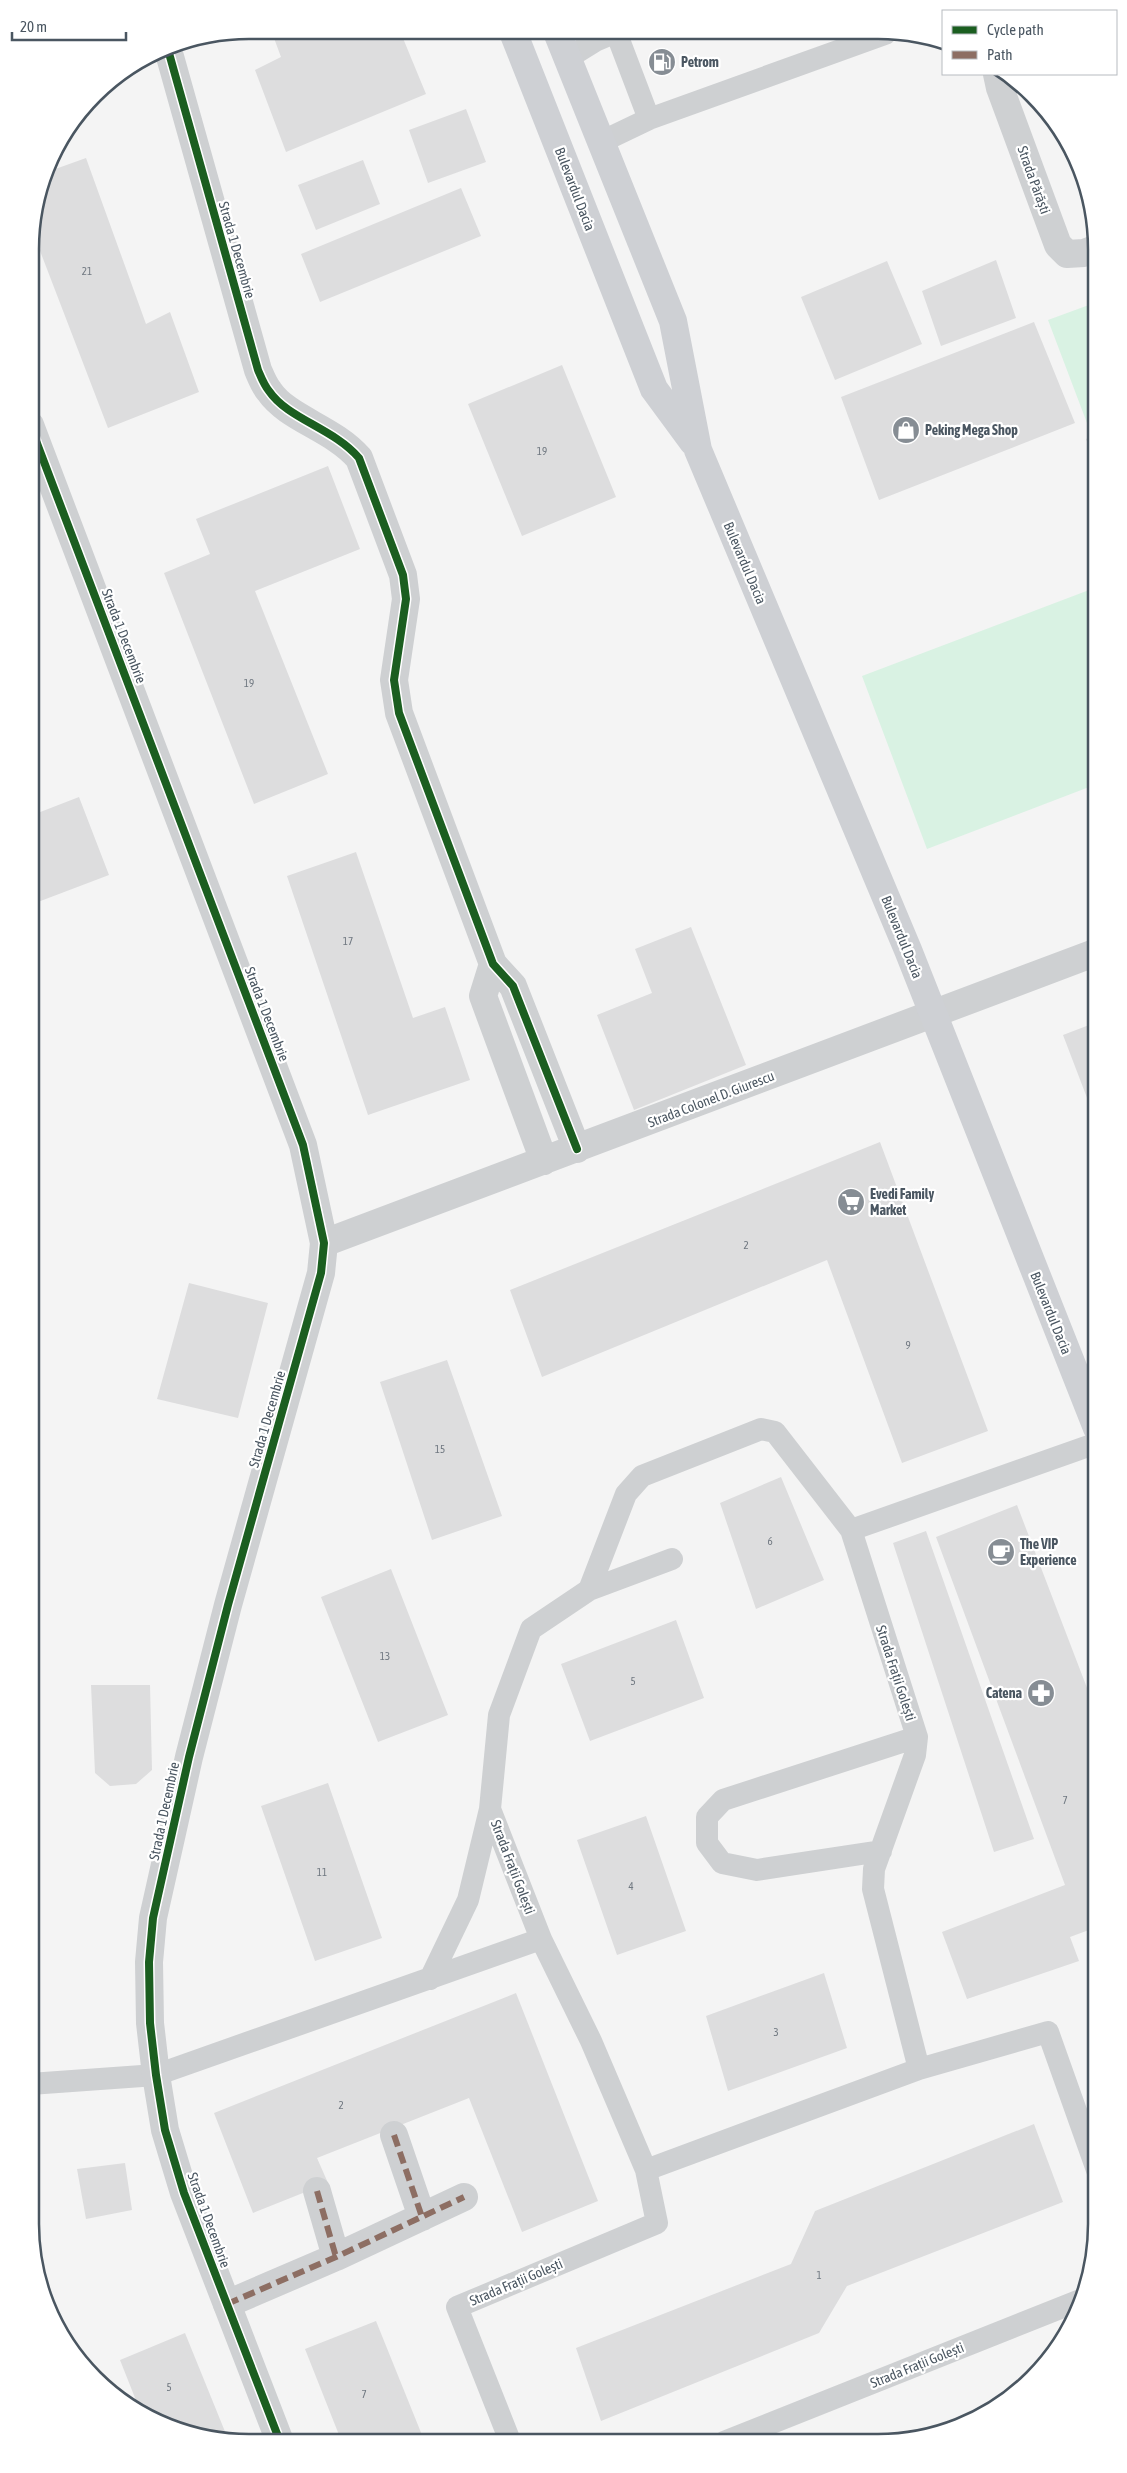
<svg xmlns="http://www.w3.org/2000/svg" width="1127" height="2473" font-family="'Asap Condensed',sans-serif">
<rect width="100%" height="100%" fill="#f4f4f4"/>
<path fill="#d9f2e3" d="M 1097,302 L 1097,420 L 1087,423 L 1048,320 Z
M 1097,587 L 1097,784 L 927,849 L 862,676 Z"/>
<path fill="#ddddde" d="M 271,30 L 400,31 L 426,94 L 286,152 L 255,70 L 281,57 Z
M 466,109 L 486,162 L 428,183 L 409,130 Z
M 86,158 L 146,324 L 170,312 L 199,392 L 108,428 L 32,230 L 47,172 Z
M 363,160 L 380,204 L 316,230 L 298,185 Z
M 461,188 L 481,236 L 320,302 L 301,254 Z
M 996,260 L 1016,318 L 941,346 L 922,291 Z
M 887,261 L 922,344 L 835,380 L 801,297 Z
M 1034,322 L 1075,423 L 879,500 L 841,397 Z
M 562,365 L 616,497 L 522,536 L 468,404 Z
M 1097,434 L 1097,466 L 1086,439 Z
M 328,466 L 360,549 L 255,591 L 328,774 L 254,804 L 164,573 L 210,554 L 196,519 Z
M 79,797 L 109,875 L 30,905 L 30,816 Z
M 356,852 L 413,1018 L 445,1007 L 470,1080 L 368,1115 L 287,876 Z
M 691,927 L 746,1065 L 634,1110 L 597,1015 L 652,993 L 635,949 Z
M 1097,1022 L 1097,1124 L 1063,1035 Z
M 880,1142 L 988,1431 L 902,1463 L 827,1260 L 542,1377 L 510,1290 Z
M 189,1283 L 268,1303 L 238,1418 L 157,1399 Z
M 447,1360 L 502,1516 L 432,1540 L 380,1382 Z
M 781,1477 L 824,1580 L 756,1609 L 720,1503 Z
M 1017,1505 L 1097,1714 L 1097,1927 L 1070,1937 L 1079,1961 L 967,1999 L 942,1932 L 1065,1885 L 936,1537 Z
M 926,1531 L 1034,1839 L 994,1852 L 893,1543 Z
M 391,1569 L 448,1715 L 378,1742 L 321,1597 Z
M 676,1620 L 704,1698 L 590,1741 L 561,1664 Z
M 91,1685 L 150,1685 L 152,1770 L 136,1784 L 110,1786 L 95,1773 Z
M 328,1783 L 382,1938 L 315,1961 L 261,1806 Z
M 646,1816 L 686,1931 L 617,1955 L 577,1840 Z
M 824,1973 L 847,2048 L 728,2091 L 706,2016 Z
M 516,1993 L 598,2201 L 522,2232 L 469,2098 L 317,2158 L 328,2183 L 253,2213 L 214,2113 Z
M 1034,2124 L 1063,2202 L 847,2286 L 819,2333 L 601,2421 L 576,2348 L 791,2264 L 815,2211 Z
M 125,2163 L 132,2210 L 86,2219 L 77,2169 Z
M 376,2321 L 424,2440 L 341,2440 L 305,2349 Z
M 185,2333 L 228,2439 L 206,2439 L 152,2421 L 141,2413 L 120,2360 Z
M 1005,2401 L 1000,2406 L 935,2435 L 918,2438 Z"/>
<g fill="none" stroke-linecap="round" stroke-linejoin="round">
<path stroke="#ced0d2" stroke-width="22" d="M 568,58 L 597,40 L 616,32 L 649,119
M 601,142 L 649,119 L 885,34
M 589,1590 L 626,1494 L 642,1476 L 761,1429 L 775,1432 L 851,1530
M 881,1851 L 757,1870 L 722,1863 L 707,1843 L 707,1817 L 723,1800 L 917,1737
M 541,1939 L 591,2041 L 646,2170 L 919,2069 L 873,1889 L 874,1869 L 915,1755 L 917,1737 L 851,1530 L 1097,1443
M 430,1979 L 468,1900 L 490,1809
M 919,2069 L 1048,2032 L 1097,2170
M 30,2084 L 156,2075 L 541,1939 L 490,1809 L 499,1715 L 531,1629 L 589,1590 L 672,1559
M 510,2441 L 457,2307 L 657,2223 L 646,2170
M 724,2442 L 1083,2299"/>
<path stroke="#ced0d2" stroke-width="28" d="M 394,2135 L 422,2217
M 317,2191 L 336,2257
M 227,2304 L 336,2257 L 464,2197"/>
<path stroke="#ced0d2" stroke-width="28" d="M 167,46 L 258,370 C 261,377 264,385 269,391 C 288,419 333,428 359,458 L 403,575 L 406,599 L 394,680 L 399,713 L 493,964 L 513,986 L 577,1149
M 997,74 L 1000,88 L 1058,245 L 1067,254 L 1084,253 L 1097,248
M 493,964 L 483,996 L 544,1161
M 324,1243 L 1097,952"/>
<path stroke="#ced0d2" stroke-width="28" d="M 30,425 L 303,1145 L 324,1243 L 321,1273 L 228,1605 L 189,1757 L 153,1918 L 149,1962 L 150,2023 L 156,2075 L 165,2130 L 184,2193 L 279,2439"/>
<path stroke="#ced0d4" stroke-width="28" d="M 513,32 L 654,389 L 693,442
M 557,32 L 673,321 L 698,450 L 908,950 L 1097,1428"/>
<path stroke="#8d6e63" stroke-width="6" stroke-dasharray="12 6" stroke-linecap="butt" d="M 394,2135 L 422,2217
M 317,2191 L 336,2257
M 227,2304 L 336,2257 L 464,2197"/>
<g stroke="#fff" stroke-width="11">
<path id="cycleway" d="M 167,46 L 258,370 C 261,377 264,385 269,391 C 288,419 333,428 359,458 L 403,575 L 406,599 L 394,680 L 399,713 L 493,964 L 513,986 L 577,1149
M 30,425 L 303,1145 L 324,1243 L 321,1273 L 228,1605 L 189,1757 L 153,1918 L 149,1962 L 150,2023 L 156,2075 L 165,2130 L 184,2193 L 279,2439"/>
</g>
<use href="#cycleway" stroke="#1b5e20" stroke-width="8"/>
</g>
<defs>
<g id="fuel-disc" transform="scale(1.4375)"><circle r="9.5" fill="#868d94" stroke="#fff"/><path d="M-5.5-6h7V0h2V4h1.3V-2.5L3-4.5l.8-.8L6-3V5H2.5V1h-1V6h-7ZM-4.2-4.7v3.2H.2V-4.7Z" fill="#fff"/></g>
<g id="shop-disc" transform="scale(1.4375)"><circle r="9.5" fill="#868d94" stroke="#fff"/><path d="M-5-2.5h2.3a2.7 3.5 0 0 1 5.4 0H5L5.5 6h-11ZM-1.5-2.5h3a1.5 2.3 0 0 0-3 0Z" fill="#fff"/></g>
<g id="supermarket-disc" transform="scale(1.4375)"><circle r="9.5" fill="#868d94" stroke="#fff"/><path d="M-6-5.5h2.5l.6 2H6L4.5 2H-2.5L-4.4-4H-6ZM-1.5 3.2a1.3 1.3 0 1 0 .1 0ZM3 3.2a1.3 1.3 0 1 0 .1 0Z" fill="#fff"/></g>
<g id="cafe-disc" transform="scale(1.4375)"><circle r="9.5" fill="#868d94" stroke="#fff"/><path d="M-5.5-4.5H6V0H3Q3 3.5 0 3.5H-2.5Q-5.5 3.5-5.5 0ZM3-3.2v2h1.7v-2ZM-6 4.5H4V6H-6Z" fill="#fff"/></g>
<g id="pharmacy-disc" transform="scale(1.4375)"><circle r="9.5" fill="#868d94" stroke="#fff"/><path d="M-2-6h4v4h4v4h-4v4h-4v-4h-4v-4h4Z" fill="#fff"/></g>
</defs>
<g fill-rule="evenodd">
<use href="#fuel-disc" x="662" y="62"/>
<use href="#shop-disc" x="906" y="430"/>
<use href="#supermarket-disc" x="851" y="1202"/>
<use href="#cafe-disc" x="1001" y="1552"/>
<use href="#pharmacy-disc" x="1041" y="1693"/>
</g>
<g text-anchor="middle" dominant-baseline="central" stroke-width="4.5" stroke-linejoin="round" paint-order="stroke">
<g font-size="11" fill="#707881">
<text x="87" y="271">21</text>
<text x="542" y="451">19</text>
<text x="249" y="683">19</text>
<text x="348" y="941">17</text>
<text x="746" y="1245">2</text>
<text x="908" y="1345">9</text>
<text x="440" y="1449">15</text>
<text x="770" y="1541">6</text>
<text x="385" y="1656">13</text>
<text x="633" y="1681">5</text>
<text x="1065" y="1800">7</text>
<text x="322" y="1872">11</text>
<text x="631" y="1886">4</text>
<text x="776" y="2032">3</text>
<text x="341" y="2105">2</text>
<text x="819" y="2275">1</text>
<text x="169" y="2387">5</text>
<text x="364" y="2394">7</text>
</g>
<g font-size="14" font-weight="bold" fill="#4a5661" stroke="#fff" text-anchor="start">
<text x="681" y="62">Petrom</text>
<text x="925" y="430">Peking Mega Shop</text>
<text x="870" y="1194">Evedi Family<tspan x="870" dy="16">Market</tspan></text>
<text x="1020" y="1544">The VIP<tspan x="1020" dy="16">Experience</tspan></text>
<text x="1022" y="1693" text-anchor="end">Catena</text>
</g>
<g font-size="14" fill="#4a5661" stroke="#fff">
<text transform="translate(1034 180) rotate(70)">Strada Părăști</text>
<text transform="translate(575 189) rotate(69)">Bulevardul Dacia</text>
<text transform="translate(237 250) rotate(74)">Strada 1 Decembrie</text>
<text transform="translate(745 563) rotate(67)">Bulevardul Dacia</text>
<text transform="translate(124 636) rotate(69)">Strada 1 Decembrie</text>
<text transform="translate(902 937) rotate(68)">Bulevardul Dacia</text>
<text transform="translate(267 1014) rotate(69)">Strada 1 Decembrie</text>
<text transform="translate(711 1099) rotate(-21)">Strada Colonel D. Giurescu</text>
<text transform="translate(1051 1313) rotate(68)">Bulevardul Dacia</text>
<text transform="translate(267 1419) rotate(-74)">Strada 1 Decembrie</text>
<text transform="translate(896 1673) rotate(72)">Strada Frații Golești</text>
<text transform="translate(164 1811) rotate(-78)">Strada 1 Decembrie</text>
<text transform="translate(513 1867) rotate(69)">Strada Frații Golești</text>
<text transform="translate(209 2220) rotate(70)">Strada 1 Decembrie</text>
<text transform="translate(516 2282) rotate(-23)">Strada Frații Golești</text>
<text transform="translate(917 2365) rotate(-22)">Strada Frații Golești</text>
</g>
</g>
<path d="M0 0H1127V2473H0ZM249 39H878A210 210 0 0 1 1088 249V2224A210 210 0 0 1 878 2434H249A210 210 0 0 1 39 2224V249A210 210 0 0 1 249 39Z" fill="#fff" fill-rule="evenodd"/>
<path fill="none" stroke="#4a5661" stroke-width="2.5" d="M249 39H878A210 210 0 0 1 1088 249V2224A210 210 0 0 1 878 2434H249A210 210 0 0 1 39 2224V249A210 210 0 0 1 249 39Z"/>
<rect x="942" y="10" width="175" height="65" fill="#ffffff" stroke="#b7bbc0"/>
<rect x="952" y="26" width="25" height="8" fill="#1b5e20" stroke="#b7bbc0"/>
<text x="987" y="35" font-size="15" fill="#4a5661">Cycle path</text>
<rect x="952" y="51" width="25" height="8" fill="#8d6e63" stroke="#b7bbc0"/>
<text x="987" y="60" font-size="15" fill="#4a5661">Path</text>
<path d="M12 32v8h114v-8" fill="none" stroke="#4a5661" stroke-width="2.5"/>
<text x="20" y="32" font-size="15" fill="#4a5661" stroke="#ffffff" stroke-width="4" paint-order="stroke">20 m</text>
</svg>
